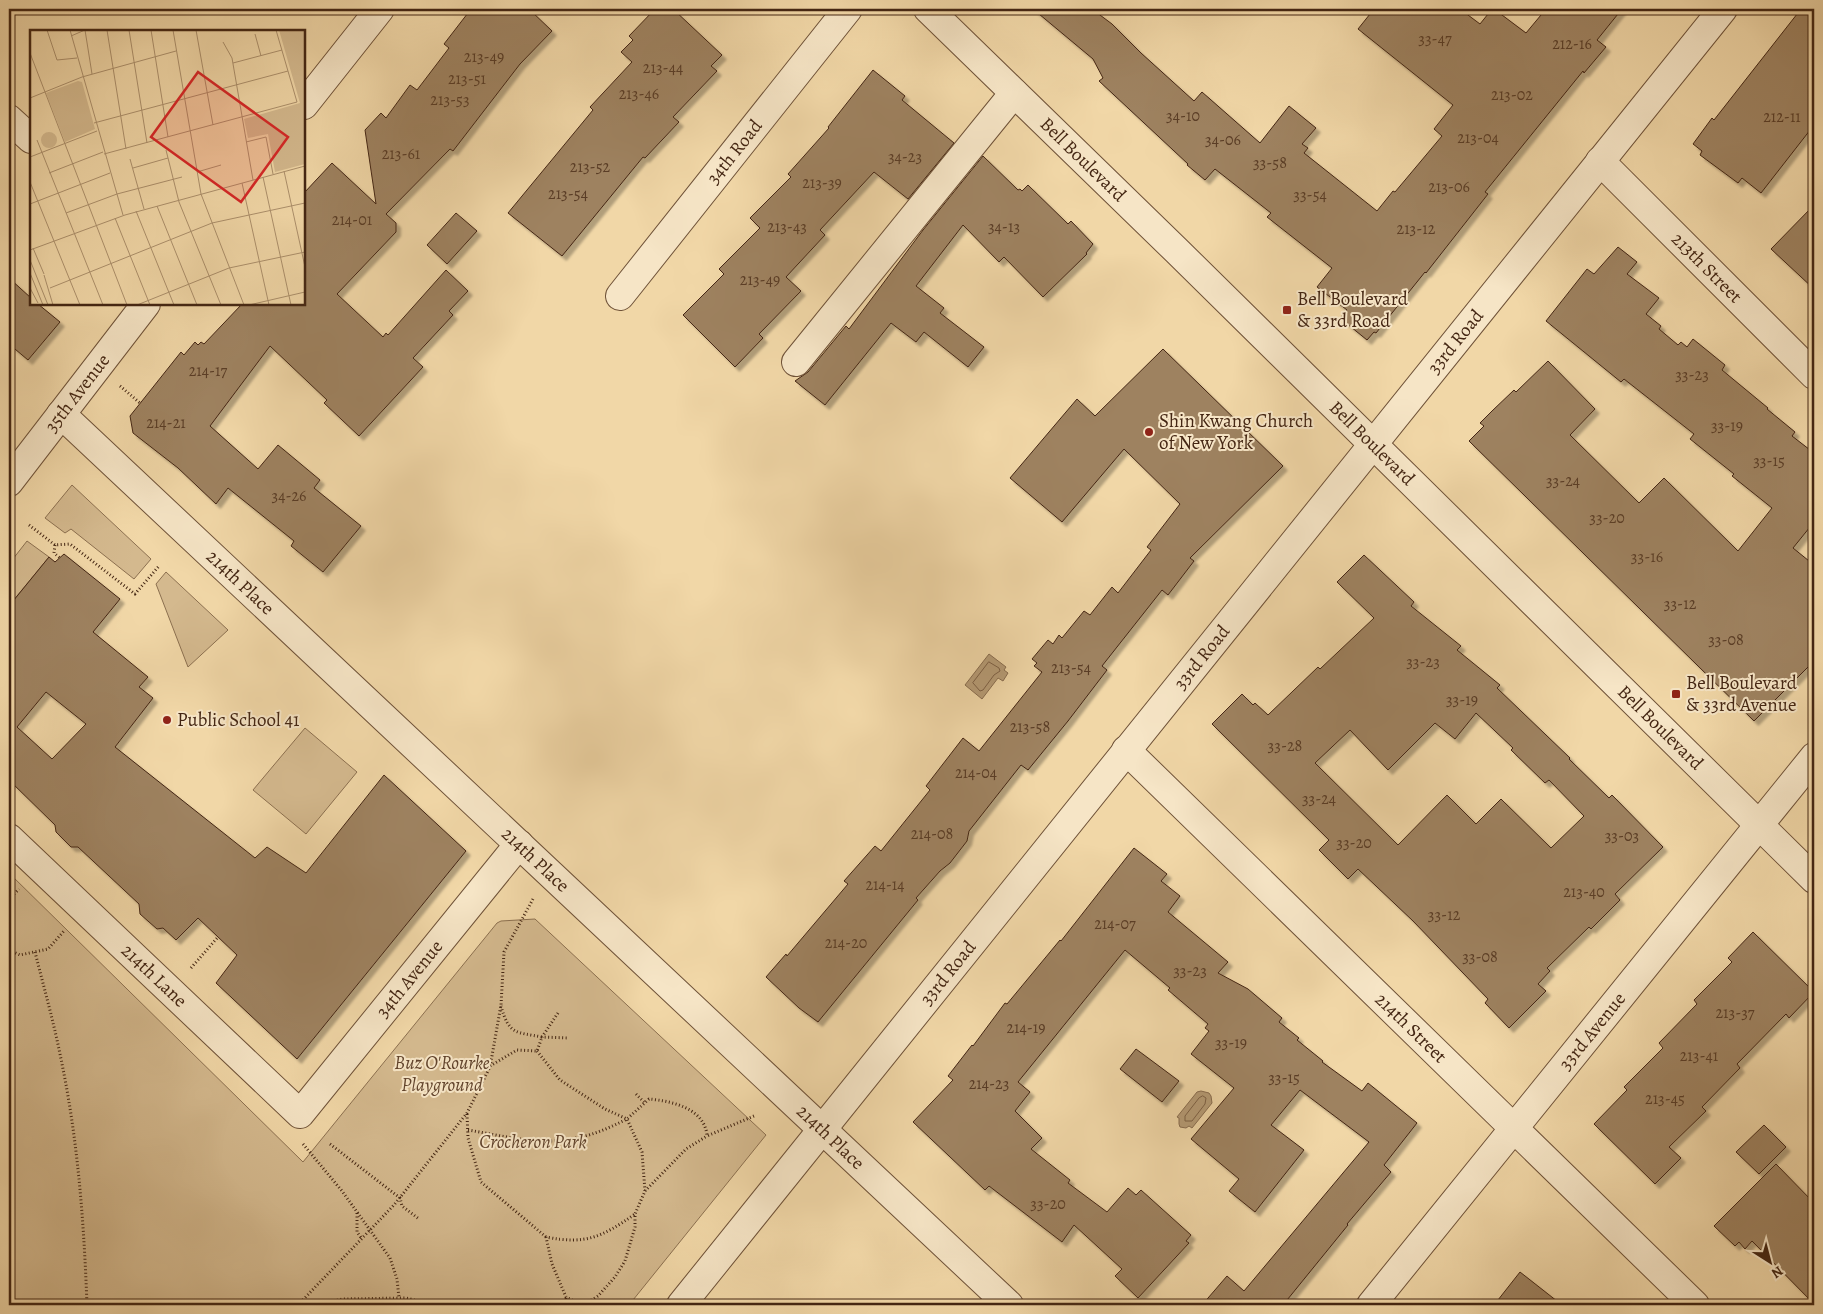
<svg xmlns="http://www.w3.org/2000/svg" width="1823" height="1314" font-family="Alegreya,serif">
<defs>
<filter id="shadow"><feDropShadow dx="4.5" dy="4.5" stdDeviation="1" flood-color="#0004"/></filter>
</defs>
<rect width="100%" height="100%" fill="#f1d7a7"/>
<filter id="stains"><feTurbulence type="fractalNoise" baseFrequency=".004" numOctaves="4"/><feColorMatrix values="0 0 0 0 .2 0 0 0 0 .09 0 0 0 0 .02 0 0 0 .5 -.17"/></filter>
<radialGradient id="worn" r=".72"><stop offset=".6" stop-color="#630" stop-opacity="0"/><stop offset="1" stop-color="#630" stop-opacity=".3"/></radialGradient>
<path fill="#d4b98e" stroke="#8c7050" d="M 72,485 L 151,559 L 134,579 L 71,529 L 65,533 L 45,518 Z
M 27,541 L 49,557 L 12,602 L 9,599 L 9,564 Z
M 166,572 L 228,630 L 188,667 L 156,584 Z
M 305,728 L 357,772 L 306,834 L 253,790 Z
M 9,873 L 303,1162 L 497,923 L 501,921 L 535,919 L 766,1135 L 629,1305 L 9,1305 Z"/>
<path fill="#b69b75" stroke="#886c4e" d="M 989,654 L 1006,667 L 1004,670 L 1008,673 L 1003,681 L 998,678 L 982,699 L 965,685 Z
M 1201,1091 L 1209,1093 L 1211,1096 L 1212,1103 L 1192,1128 L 1189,1126 L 1186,1128 L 1180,1127 L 1179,1124 L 1179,1118 L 1177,1117 L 1197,1092 Z"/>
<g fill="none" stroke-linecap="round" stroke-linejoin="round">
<path stroke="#7d6044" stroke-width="1" d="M 989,662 L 999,668 L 1000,671 L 994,675 L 983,690 L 980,691 L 973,683 Z
M 1203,1096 L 1206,1098 L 1205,1104 L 1192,1121 L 1185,1121 L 1185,1116 L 1199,1098 Z"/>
</g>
<path fill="#9e8260" stroke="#442613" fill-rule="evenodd" filter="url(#shadow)" d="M 471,9 L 529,9 L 552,31 L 520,64 L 453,151 L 450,149 L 386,214 L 396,223 L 396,232 L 337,294 L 383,337 L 386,333 L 388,335 L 446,270 L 468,291 L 449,311 L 453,315 L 413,358 L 423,367 L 359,436 L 324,403 L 327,400 L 270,346 L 210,426 L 258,469 L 278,445 L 320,480 L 314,488 L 361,526 L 323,572 L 291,546 L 294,541 L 228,488 L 216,504 L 178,468 L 133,433 L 130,416 L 181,352 L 184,355 L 195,342 L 198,345 L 201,342 L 204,344 L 242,304 L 304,304 L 304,193 L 332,163 L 376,204 L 365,130 L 381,113 L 386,118 L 410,85 L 417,90 L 449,48 L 444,44 Z
M 655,9 L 673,9 L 722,55 L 711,66 L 717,71 L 673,117 L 679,122 L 645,158 L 643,157 L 562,256 L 508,213 L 593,110 L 590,107 L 632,62 L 621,52 L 633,40 L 629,36 Z
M 1033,9 L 1092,9 L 1112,24 L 1141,53 L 1194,101 L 1202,92 L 1260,143 L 1289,106 L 1316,128 L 1302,144 L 1308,148 L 1304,153 L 1377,211 L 1393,191 L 1395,192 L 1442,136 L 1434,129 L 1453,105 L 1358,29 L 1374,9 L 1460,9 L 1480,24 L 1492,9 L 1494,9 L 1526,33 L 1546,9 L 1622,9 L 1597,40 L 1606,47 L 1584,73 L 1583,71 L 1485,192 L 1488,194 L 1426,273 L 1425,272 L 1376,333 L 1374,332 L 1367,340 L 1340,318 L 1347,310 L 1317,287 L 1332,268 L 1267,217 L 1271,213 L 1215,169 L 1205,180 L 1187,165 L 1188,164 L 1099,81 L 1103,78 L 1093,59 Z
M 1801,9 L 1814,9 L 1814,125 L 1761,193 L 1742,178 L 1738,183 L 1700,155 L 1702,151 L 1693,144 L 1712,118 L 1714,120 Z
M 873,70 L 905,96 L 902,100 L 954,143 L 908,199 L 874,172 L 820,230 L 825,235 L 786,277 L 801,291 L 759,334 L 763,338 L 735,367 L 683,315 L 724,274 L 719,269 L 760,228 L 750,218 L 791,177 L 788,174 L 829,128 L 828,127 Z
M 983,156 L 1018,190 L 1020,189 L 1022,191 L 1028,185 L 1068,224 L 1071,221 L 1093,244 L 1086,253 L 1087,254 L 1043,297 L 1004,257 L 999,262 L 963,225 L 916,286 L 944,308 L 940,313 L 984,347 L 968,367 L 924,332 L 916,342 L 891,323 L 825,405 L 795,381 L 808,372 L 846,326 L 849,329 L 923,230 Z
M 1814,205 L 1814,289 L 1771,249 Z
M 456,213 L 477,231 L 447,264 L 427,245 Z
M 1618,247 L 1637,262 L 1627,274 L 1659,298 L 1646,314 L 1661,326 L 1659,329 L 1678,345 L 1681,342 L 1687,347 L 1693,339 L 1725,365 L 1722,370 L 1768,408 L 1767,409 L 1795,432 L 1792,436 L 1814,453 L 1814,522 L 1793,548 L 1814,565 L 1814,661 L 1754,721 L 1469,441 L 1484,426 L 1480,423 L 1492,411 L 1514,390 L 1516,392 L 1548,361 L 1595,409 L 1570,435 L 1639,503 L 1664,478 L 1738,551 L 1772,508 L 1732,476 L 1734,474 L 1690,439 L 1694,434 L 1624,379 L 1621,382 L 1546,321 L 1587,269 L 1594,274 Z
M 9,278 L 31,298 L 31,304 L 38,304 L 60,322 L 28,360 L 9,344 Z
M 1163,349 L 1283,466 L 1190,558 L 1194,561 L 1168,595 L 1162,590 L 1102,666 L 1107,670 L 1068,721 L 1028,770 L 1021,765 L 969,831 L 967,841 L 950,863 L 940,871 L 916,898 L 918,900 L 818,1022 L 799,1008 L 766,977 L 786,954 L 787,956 L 848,884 L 844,881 L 875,846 L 881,851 L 930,790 L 926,786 L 963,738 L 979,751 L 1042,672 L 1034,666 L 1037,663 L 1032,659 L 1048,640 L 1053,644 L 1059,635 L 1062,638 L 1084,611 L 1090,615 L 1112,587 L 1118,593 L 1151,550 L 1147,547 L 1180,504 L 1124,449 L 1062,522 L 1010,478 L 1077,399 L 1095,416 Z
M 64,554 L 120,599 L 93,632 L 148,677 L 139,687 L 153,698 L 115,747 L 255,858 L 267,847 L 306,873 L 384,775 L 466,851 L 297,1059 L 216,983 L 237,955 L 198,918 L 176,940 L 163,928 L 157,929 L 140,914 L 139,904 L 78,847 L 71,847 L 56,832 L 55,825 L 9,780 L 9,606 L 49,557 L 55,562 ZM 46,692 L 86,724 L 52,759 L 17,727 Z
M 1364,555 L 1414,602 L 1411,606 L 1461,646 L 1457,650 L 1500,685 L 1497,688 L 1570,758 L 1569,759 L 1609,798 L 1612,795 L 1663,847 L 1615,894 L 1620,900 L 1591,929 L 1589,927 L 1547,968 L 1550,971 L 1538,984 L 1546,991 L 1509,1028 L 1485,1003 L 1488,999 L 1413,921 L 1358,869 L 1348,879 L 1319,850 L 1329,840 L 1212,724 L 1242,694 L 1253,705 L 1255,703 L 1268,715 L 1318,667 L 1320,669 L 1374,618 L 1337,582 ZM 1476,713 L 1513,748 L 1511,750 L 1545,783 L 1549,780 L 1584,816 L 1551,848 L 1501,799 L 1476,824 L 1447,795 L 1398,845 L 1315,763 L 1350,730 L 1388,770 L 1435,723 L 1455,739 Z
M 1134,848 L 1167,874 L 1161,881 L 1180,896 L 1168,912 L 1228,962 L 1218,973 L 1248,989 L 1282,1018 L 1279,1022 L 1299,1038 L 1297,1040 L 1323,1061 L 1322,1062 L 1362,1091 L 1368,1083 L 1417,1123 L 1384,1165 L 1391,1172 L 1347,1224 L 1348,1225 L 1283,1305 L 1202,1305 L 1227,1276 L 1244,1291 L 1369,1142 L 1300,1090 L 1271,1125 L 1304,1150 L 1255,1212 L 1229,1191 L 1239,1179 L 1191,1139 L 1234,1088 L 1191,1054 L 1209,1031 L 1205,1028 L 1208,1024 L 1168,990 L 1170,988 L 1125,950 L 1018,1082 L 1030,1092 L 1015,1111 L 1042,1138 L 1031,1149 L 1070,1180 L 1068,1183 L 1107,1212 L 1128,1188 L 1136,1195 L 1141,1190 L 1191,1235 L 1186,1241 L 1189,1243 L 1138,1298 L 1115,1276 L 1122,1269 L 1074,1225 L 1062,1242 L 989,1186 L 985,1190 L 913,1122 L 953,1080 L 948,1076 L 972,1045 L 973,1046 L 1005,1003 L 1007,1004 L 1060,940 L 1061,941 Z
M 1753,932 L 1814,992 L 1789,1018 L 1786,1014 L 1737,1064 L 1740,1068 L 1702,1107 L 1706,1111 L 1669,1147 L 1681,1158 L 1655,1184 L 1594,1124 L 1627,1090 L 1624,1087 L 1663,1048 L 1659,1043 L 1697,1004 L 1694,1000 L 1732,962 L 1728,958 Z
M 1136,1049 L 1179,1081 L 1162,1102 L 1120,1069 Z
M 1764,1125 L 1786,1147 L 1759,1174 L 1736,1152 Z
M 1776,1164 L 1814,1203 L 1814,1304 L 1752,1241 L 1745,1249 L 1739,1242 L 1735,1246 L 1714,1226 Z
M 1520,1272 L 1562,1305 L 1494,1305 Z"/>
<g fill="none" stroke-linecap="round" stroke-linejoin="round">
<g stroke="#6f5238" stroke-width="30">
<g id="minor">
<path id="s1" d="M 928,9 L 1177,251 L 1814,879"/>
<path d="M 304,105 L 380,9"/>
<path d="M 9,119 L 31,139"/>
<path id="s2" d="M 1600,161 L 1814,375"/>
<path id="s3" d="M 620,296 L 848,9"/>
<path d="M 796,362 L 1014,93"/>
<path id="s4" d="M 61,414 L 1009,1305"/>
<path id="s5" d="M 9,482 L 146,304"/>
<path id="s6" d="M 1126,750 L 1695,1305"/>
<path id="s7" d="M 9,838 L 300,1114 L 519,844"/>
<path id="s8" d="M 681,1305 L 1723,9"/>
<path id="s9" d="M 1371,1305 L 1814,757"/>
</g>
</g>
<path stroke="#442613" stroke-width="3" stroke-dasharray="1 2.5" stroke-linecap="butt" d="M 120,386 L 140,403
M 29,525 L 55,545 L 70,544 L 135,594 L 159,566
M 55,545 L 54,553 L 60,558
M 9,899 L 19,889
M 9,950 L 20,955 L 48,949 L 64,931
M 35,952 C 44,988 54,1023 61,1059 C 78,1140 84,1223 87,1305
M 191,968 L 218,937
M 558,1013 L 542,1037 L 569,1038
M 537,1051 L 560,1080 L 605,1109 L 627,1119 L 649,1099 C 671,1101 705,1108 707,1136 L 754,1116
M 490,1066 L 517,1050 L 537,1051 L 542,1037 C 516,1032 509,1035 501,1006
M 636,1094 L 644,1102
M 467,1114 L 468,1138 L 481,1182 L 546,1237
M 468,1130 C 504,1136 540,1146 576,1138 C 594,1135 611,1127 627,1119 L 642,1152 L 645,1191 L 635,1214 L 635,1227 L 625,1261 L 615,1277 L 598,1296 L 587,1303 L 578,1303 L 566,1297 L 552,1264 L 546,1237 C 586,1245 602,1237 635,1214
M 303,1144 L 342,1191 L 390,1258 L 397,1279 L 399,1298
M 330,1144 L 400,1198 L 402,1206 L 419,1219
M 645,1191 L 686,1149 L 707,1136
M 357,1213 L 357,1232 L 362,1239
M 566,1298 L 567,1305
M 298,1305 L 394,1205 L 467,1113 L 490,1067 L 501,1005 L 504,952 L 533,899
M 313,1305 L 343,1299 L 406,1298 L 435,1305"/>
<use href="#minor" stroke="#f6e5c6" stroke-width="28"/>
</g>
<g fill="#8f2418" stroke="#f6e5c6" stroke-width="2">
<rect x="1282" y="305" width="10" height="10" rx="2.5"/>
<circle cx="1149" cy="432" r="5"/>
<rect x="1671" y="689" width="10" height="10" rx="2.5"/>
<circle cx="167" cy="720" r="5"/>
</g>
<g text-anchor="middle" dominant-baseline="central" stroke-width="4" stroke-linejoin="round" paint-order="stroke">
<g font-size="16" fill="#5a3d26">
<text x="1435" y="39">33-47</text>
<text x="1572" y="44">212-16</text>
<text x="484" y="57">213-49</text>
<text x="663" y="68">213-44</text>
<text x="467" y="79">213-51</text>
<text x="639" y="94">213-46</text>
<text x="1512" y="95">213-02</text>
<text x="450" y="100">213-53</text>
<text x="1183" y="116">34-10</text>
<text x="1782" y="117">212-11</text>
<text x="1478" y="138">213-04</text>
<text x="1223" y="140">34-06</text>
<text x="401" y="154">213-61</text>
<text x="905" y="157">34-23</text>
<text x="1270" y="163">33-58</text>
<text x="590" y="167">213-52</text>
<text x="822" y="183">213-39</text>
<text x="1449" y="187">213-06</text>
<text x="568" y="194">213-54</text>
<text x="1310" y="195">33-54</text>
<text x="352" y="220">214-01</text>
<text x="787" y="227">213-43</text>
<text x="1004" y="227">34-13</text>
<text x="1416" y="229">213-12</text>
<text x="760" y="280">213-49</text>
<text x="208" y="371">214-17</text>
<text x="1692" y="375">33-23</text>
<text x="166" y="423">214-21</text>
<text x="1727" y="426">33-19</text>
<text x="1769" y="461">33-15</text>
<text x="1563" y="481">33-24</text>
<text x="289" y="496">34-26</text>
<text x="1607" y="518">33-20</text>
<text x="1647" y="557">33-16</text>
<text x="1680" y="604">33-12</text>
<text x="1726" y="640">33-08</text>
<text x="1423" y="662">33-23</text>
<text x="1071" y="668">213-54</text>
<text x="1462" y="700">33-19</text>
<text x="1030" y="727">213-58</text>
<text x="1285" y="746">33-28</text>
<text x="976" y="773">214-04</text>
<text x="1319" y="799">33-24</text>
<text x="932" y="834">214-08</text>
<text x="1622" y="836">33-03</text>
<text x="1354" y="843">33-20</text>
<text x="885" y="885">214-14</text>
<text x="1584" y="892">213-40</text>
<text x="1444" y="915">33-12</text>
<text x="1115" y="924">214-07</text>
<text x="846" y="943">214-20</text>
<text x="1480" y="957">33-08</text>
<text x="1190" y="971">33-23</text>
<text x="1735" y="1013">213-37</text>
<text x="1026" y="1028">214-19</text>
<text x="1231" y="1043">33-19</text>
<text x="1699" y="1056">213-41</text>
<text x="1284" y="1078">33-15</text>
<text x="989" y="1084">214-23</text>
<text x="1665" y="1099">213-45</text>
<text x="1048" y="1204">33-20</text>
</g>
<g font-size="19" fill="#442613" stroke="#f6e5c6">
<text stroke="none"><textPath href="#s3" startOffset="184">34th Road</textPath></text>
<text stroke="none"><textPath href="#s1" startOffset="216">Bell Boulevard</textPath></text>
<text stroke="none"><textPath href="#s2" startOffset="151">213th Street</textPath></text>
<text stroke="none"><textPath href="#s8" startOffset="1236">33rd Road</textPath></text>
<text stroke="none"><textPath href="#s5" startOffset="112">35th Avenue</textPath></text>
<text stroke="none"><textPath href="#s1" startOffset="621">Bell Boulevard</textPath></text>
<text stroke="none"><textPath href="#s4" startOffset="246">214th Place</textPath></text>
<text stroke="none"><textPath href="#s8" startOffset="831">33rd Road</textPath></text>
<text stroke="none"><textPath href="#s1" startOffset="1026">Bell Boulevard</textPath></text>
<text stroke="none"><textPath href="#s4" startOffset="651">214th Place</textPath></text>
<text stroke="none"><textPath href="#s8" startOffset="426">33rd Road</textPath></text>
<text stroke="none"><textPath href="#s7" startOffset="200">214th Lane</textPath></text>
<text stroke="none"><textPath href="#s7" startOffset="575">34th Avenue</textPath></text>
<text stroke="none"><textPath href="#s6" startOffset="398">214th Street</textPath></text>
<text stroke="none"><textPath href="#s9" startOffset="352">33rd Avenue</textPath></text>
<text stroke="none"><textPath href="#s4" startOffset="1056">214th Place</textPath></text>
</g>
<g font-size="19" fill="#442613" stroke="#f6e5c6" text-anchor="start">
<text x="1297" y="299">Bell Boulevard<tspan x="1297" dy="22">&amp; 33rd Road</tspan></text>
<text x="1159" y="421">Shin Kwang Church<tspan x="1159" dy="22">of New York</tspan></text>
<text x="1686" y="683">Bell Boulevard<tspan x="1686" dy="22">&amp; 33rd Avenue</tspan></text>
<text x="177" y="720">Public School 41</text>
</g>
<g font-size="19" font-style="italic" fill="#61432c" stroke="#f6e5c6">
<text x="442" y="1063">Buz O'Rourke<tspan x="442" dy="22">Playground</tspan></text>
<text x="533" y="1142">Crocheron Park</text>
</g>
</g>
<g transform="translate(30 30)">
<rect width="275" height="275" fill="#f1d7a7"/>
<path d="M 249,0 L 275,0 L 275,134 L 245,142 L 238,104 L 218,108 L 214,89 L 270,73 ZM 48,51 L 52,52 L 65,99 L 35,112 L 16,63 ZM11 110a8 8 0 1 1 16 0a8 8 0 1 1-16 0Z" fill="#d4b98e"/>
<path fill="none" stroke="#ac906c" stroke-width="1" d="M 17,0 L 27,30 L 47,28M 40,0 L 93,185M 55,0 L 62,44M 77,0 L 96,119M 99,0 L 117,113M 121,0 L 138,107M 143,0 L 171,164 L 214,275M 166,0 L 183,95M 225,4 L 231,26M 41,6 L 55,0M 193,12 L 202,28 L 223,150M 0,23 L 97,275M 203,33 L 252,20M 0,68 L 52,47 L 146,21M 64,93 L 258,41M 7,110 L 73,275M 216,112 L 236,107 L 243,144M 136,120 L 149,172 L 191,275M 74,124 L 267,72 L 246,0M 0,127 L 67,101M 100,129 L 114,179M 103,138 L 138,128M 254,141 L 275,237M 167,142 L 191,135M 19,143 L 73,122M 233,147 L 261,275M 0,152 L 50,275M 212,153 L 239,275M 0,174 L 80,143M 127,176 L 167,275M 106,181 L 144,275M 36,183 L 87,164 L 152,147M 85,188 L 120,275M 3,218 L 14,244M 0,220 L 95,185 L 275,136M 0,230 L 18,275M 0,243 L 13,275M 14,245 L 23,275M 0,258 L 8,273M 20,258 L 182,193 L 275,173M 107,275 L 199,238 L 275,222M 219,275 L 275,262"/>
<path fill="#d62828" fill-opacity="0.15" stroke="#d62828" stroke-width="2.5" d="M 168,42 L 258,107 L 211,172 L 121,107 Z"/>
<rect width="275" height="275" fill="none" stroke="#442613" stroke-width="2.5"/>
</g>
<rect width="1823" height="1314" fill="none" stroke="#f1d7a7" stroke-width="30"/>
<rect x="10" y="10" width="1803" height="1294" fill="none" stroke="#442613" stroke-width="2.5"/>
<rect x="15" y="15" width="1793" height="1284" fill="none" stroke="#442613"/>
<g transform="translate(1770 1262) rotate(144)" stroke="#f6e5c6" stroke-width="4" paint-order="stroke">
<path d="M0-4L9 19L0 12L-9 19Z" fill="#442613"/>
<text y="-8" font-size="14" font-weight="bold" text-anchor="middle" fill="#442613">N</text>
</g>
<rect width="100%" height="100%" filter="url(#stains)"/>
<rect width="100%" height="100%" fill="url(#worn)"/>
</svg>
